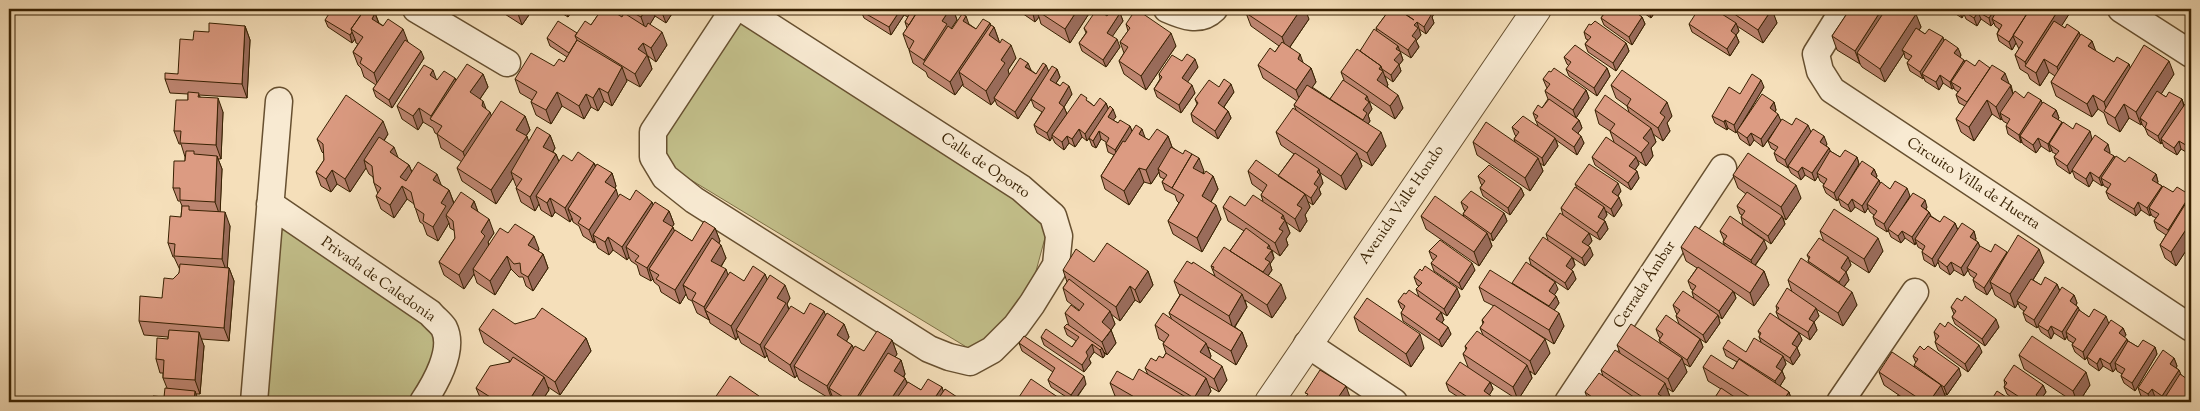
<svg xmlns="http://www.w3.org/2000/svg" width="2200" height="411" font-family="'Sorts Mill Goudy',serif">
<rect width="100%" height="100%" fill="#f5dfba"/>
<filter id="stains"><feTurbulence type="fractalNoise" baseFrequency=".004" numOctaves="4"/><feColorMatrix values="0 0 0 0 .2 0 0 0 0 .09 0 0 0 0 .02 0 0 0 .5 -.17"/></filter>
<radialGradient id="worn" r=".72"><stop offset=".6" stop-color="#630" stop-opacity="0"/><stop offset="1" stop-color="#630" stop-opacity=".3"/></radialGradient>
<path fill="#c3c08b" stroke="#7e7046" d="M 741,16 L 1049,223 L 1029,297 L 973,351 L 663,163 L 660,135 Z
M 276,215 L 437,326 L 440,355 L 412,402 L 258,402 Z"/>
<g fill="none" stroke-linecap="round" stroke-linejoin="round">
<g stroke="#675030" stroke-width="29">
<path id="minor" d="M 416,9 L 507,63
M 734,9 L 653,132 L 653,157 L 665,177 L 694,200 L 929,349 L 949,357 L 970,362 L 992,350 L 1016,326 L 1032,304 L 1056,265 L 1059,236 L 1053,216 L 1021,188 L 743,9
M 1167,9 C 1183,16 1200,23 1214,9
M 1844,9 L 1816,54 L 1820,71 L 1832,90 L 2191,328
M 2121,9 L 2191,54
M 270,204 L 430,313 C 434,318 441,323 444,328 C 455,350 435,384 423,402
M 1307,344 L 1394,402
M 254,402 L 279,101
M 1568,402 L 1723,168
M 1840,402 L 1915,292"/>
</g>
<g stroke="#675030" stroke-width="30">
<path id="tertiary" d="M 1269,402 L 1537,9"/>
</g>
<use href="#minor" stroke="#f8ead2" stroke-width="26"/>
<use href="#tertiary" stroke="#f8ead2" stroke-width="28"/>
</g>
<path fill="#bd8570" stroke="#382102" d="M 497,9 L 533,9 L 522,25 Z
M 555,9 L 573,9 L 568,17 Z
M 602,9 L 675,9 L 666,23 L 655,16 L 650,24 L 667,45 L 656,62 L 648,56 L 652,69 L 640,87 L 626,79 L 627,81 L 612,106 L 604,101 L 598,111 L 591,107 L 584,119 L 562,106 L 551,124 L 536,115 L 531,102 L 532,100 L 520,93 L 515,79 L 554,66 L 564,62 L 567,57 L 550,46 L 547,38 L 577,33 L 591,25 Z
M 862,9 L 953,9 L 957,20 L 951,28 L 952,29 L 969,24 L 976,29 L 990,23 L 990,25 L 994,27 L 999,41 L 999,42 L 1016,58 L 1008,70 L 1009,74 L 1031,70 L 1036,74 L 1048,72 L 1057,69 L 1060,77 L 1056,83 L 1072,94 L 1064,107 L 1067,114 L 1088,101 L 1094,106 L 1106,103 L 1108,108 L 1116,117 L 1113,120 L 1118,123 L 1130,126 L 1132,131 L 1149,140 L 1168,136 L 1172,147 L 1204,171 L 1203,174 L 1213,176 L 1218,189 L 1211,202 L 1221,219 L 1202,252 L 1173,234 L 1168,221 L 1179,203 L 1177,201 L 1175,195 L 1165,190 L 1162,182 L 1164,179 L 1160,177 L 1159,172 L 1151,184 L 1144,182 L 1129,205 L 1105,189 L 1101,176 L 1114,155 L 1108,152 L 1106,144 L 1106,142 L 1101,139 L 1096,148 L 1092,146 L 1089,138 L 1087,141 L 1082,137 L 1075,147 L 1069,143 L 1064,150 L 1055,143 L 1052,137 L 1050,141 L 1037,133 L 1034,125 L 1042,112 L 1034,107 L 1031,99 L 1041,84 L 1018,119 L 997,105 L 995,100 L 991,105 L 963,86 L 963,84 L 955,95 L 928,77 L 926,72 L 913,63 L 909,50 L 909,49 L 908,48 L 903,34 L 907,28 L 905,22 L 908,17 L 904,15 L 891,35 L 864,18 L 861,11 Z
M 1016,9 L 1092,9 L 1070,43 L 1041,24 L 1039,17 L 1035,22 Z
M 1390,9 L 1435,9 L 1436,11 L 1432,17 L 1434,23 L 1426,34 L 1419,29 L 1419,30 L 1421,35 L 1416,41 L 1419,47 L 1411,58 L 1400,51 L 1403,60 L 1399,65 L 1401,71 L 1393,82 L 1385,76 L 1388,85 L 1387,86 L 1403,108 L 1395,119 L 1369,101 L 1372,109 L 1368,115 L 1370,121 L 1368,124 L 1386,146 L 1372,166 L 1359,158 L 1362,166 L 1346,190 L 1319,172 L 1323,183 L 1319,189 L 1321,194 L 1313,205 L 1307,201 L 1310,207 L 1305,215 L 1307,221 L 1300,232 L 1286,222 L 1290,233 L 1286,239 L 1288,245 L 1280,256 L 1272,250 L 1274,258 L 1270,264 L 1272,270 L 1268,276 L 1286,298 L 1272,318 L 1245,300 L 1247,307 L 1235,327 L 1242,332 L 1247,346 L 1236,365 L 1208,347 L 1211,356 L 1210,358 L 1227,380 L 1219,392 L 1209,386 L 1211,391 L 1204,402 L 1125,402 L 1115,396 L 1110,383 L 1133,380 L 1148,375 L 1145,368 L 1156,361 L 1163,358 L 1166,353 L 1163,344 L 1164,342 L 1159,339 L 1155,325 L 1172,320 L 1169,313 L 1180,295 L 1179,294 L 1174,281 L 1192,264 L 1215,276 L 1211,266 L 1230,251 L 1244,231 L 1228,221 L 1223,207 L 1245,206 L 1263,201 L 1261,195 L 1263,192 L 1252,184 L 1248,171 L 1278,176 L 1294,154 L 1281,145 L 1276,132 L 1296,110 L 1294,105 L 1297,101 L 1263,78 L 1258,65 L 1275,52 L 1279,46 L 1251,26 L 1246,13 L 1309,19 L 1290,47 L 1303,63 L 1311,68 L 1316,82 L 1312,87 L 1330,99 L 1344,80 L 1341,72 L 1377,32 L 1376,28 Z
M 1600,9 L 1631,9 L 1642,17 L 1645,24 L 1632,45 L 1604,25 L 1601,18 L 1604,14 L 1602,13 Z
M 1638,9 L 1657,9 L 1651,18 Z
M 1715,9 L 1771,9 L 1777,23 L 1763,43 L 1737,26 L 1739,31 L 1736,35 L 1739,42 L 1730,56 L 1692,32 L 1689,24 L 1703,13 Z
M 1850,9 L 1915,9 L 1915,10 L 1914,12 L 1921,27 L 1919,30 L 1925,34 L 1944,41 L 1961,55 L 1960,57 L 1964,62 L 1975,66 L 2009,85 L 2011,85 L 2013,93 L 2024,98 L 2041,100 L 2042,103 L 2056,110 L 2059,118 L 2058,119 L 2062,124 L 2092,139 L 2110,152 L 2109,154 L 2114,156 L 2114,158 L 2156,174 L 2158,182 L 2157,183 L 2162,186 L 2162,188 L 2173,192 L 2190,195 L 2190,196 L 2191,195 L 2191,243 L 2176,266 L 2165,258 L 2160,245 L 2166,235 L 2157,229 L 2154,221 L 2156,218 L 2152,216 L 2151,214 L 2150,216 L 2141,210 L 2136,216 L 2109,199 L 2106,192 L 2108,188 L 2104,186 L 2103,184 L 2102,186 L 2093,180 L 2089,187 L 2075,178 L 2072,170 L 2070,174 L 2057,165 L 2054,157 L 2056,154 L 2052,152 L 2052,150 L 2050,152 L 2041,146 L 2036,153 L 2023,144 L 2022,142 L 2021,143 L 2008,134 L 2006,126 L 2008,124 L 2003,121 L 2002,119 L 2001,120 L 1992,114 L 1974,141 L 1961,132 L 1956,119 L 1965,106 L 1959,103 L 1956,95 L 1958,92 L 1954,89 L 1954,88 L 1952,89 L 1943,83 L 1939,90 L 1925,81 L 1924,78 L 1923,79 L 1910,71 L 1907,63 L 1909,60 L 1905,58 L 1904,53 L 1885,82 L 1862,67 L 1860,64 L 1837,50 L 1832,36 Z
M 1948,9 L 2070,9 L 2071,11 L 2061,26 L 2092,41 L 2095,51 L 2114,62 L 2129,64 L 2130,68 L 2174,74 L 2161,94 L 2166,97 L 2182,99 L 2184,105 L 2191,108 L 2191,155 L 2181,149 L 2177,155 L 2164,147 L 2162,142 L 2161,144 L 2148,135 L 2145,128 L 2143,126 L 2142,124 L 2141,125 L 2129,118 L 2120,132 L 2108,124 L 2104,113 L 2098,109 L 2092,117 L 2056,96 L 2051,82 L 2055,76 L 2049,72 L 2040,86 L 2030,79 L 2028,74 L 2020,69 L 2015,55 L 2019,49 L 2016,43 L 2012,50 L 1999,41 L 1997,34 L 1999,29 L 1995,26 L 1994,23 L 1991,26 L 1981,19 L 1977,26 L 1966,19 L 1964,14 L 1962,18 Z
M 375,13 L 379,23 L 408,42 L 424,58 L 392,108 L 376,97 L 373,89 L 376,85 L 364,77 L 361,68 L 358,65 L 353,52 L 358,44 L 356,43 L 355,39 L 352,43 L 328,27 L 325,20 Z
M 1120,13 L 1123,21 L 1112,36 L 1120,47 L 1106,67 L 1082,51 L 1079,43 L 1086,33 L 1084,28 L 1107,16 Z
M 1126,24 L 1176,46 L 1146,90 L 1124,74 L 1119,61 L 1124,53 L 1120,42 L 1128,31 Z
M 1591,25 L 1626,43 L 1629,51 L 1616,71 L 1588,52 L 1585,44 L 1588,40 L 1586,39 L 1584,32 Z
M 245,26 L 250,40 L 247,98 L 199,95 L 200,97 L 223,112 L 221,159 L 218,159 L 222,169 L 220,212 L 230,226 L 227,267 L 229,268 L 234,281 L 229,341 L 201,339 L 204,346 L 200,394 L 196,394 L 164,397 L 167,388 L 163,378 L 163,373 L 160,373 L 156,359 L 168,339 L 168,337 L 144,335 L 139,321 L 162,298 L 173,279 L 179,273 L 180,270 L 174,257 L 173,257 L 168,243 L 181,217 L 182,206 L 180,201 L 178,201 L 173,188 L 185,161 L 185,157 L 181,144 L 179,144 L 174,131 L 188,100 L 188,94 L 170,93 L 165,79 L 178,74 L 193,40 L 209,32 Z
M 1564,57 L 1607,68 L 1610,76 L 1597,96 L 1569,76 L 1566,69 L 1569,66 L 1567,64 Z
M 1182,61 L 1198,67 L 1187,82 L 1195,93 L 1181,113 L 1157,97 L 1154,89 L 1160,79 L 1159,74 Z
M 483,74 L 488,87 L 480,99 L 486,110 L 490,112 L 491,116 L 525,116 L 530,130 L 526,136 L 529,142 L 550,135 L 555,148 L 553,152 L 556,154 L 559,162 L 572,161 L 594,163 L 596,166 L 612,173 L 616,186 L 615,188 L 618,197 L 630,200 L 652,202 L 653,205 L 669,211 L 674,224 L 672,227 L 674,230 L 692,241 L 715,228 L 720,241 L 719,243 L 726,258 L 721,267 L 728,275 L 744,281 L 765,274 L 767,280 L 790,298 L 787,304 L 789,309 L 804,314 L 824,311 L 825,315 L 844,324 L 849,337 L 846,341 L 852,345 L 854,349 L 864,351 L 892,340 L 897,354 L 895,357 L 901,360 L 905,374 L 904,377 L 907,382 L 921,390 L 942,387 L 943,391 L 959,402 L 835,402 L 833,398 L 832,400 L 799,380 L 797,375 L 795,378 L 769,361 L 767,355 L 765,358 L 741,343 L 738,336 L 736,340 L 710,323 L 709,319 L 709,320 L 697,313 L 692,301 L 688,299 L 686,294 L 680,304 L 661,292 L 659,286 L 654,282 L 653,279 L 651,281 L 640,275 L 637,265 L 631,261 L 629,257 L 627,260 L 613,250 L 609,255 L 598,248 L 595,241 L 594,243 L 583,236 L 579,226 L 573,222 L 572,218 L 570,222 L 555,212 L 552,217 L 541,210 L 539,204 L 535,211 L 521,202 L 516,188 L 517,187 L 516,186 L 513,178 L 496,204 L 462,181 L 457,168 L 462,162 L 441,148 L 437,134 L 435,133 L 433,128 L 423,122 L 418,130 L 402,119 L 397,106 L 437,80 L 455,78 L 456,80 Z
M 1543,79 L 1586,90 L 1589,98 L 1576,118 L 1579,120 L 1582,128 L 1578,133 L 1584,143 L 1577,155 L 1556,140 L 1558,146 L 1544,166 L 1540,163 L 1543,171 L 1530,191 L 1477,155 L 1473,142 L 1515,142 L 1514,139 L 1516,136 L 1515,135 L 1512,127 L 1538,126 L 1533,113 L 1542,108 L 1548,99 L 1545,91 L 1547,88 L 1546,86 Z
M 1611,85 L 1672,116 L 1667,123 L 1670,131 L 1663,141 L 1653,134 L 1656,142 L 1651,148 L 1653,156 L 1646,166 L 1637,160 L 1639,164 L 1635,170 L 1639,178 L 1631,190 L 1595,165 L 1592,157 L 1614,142 L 1610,131 L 1599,124 L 1595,110 L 1629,112 L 1627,106 L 1616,98 Z
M 1219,87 L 1234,92 L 1224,107 L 1228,111 L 1231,118 L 1218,139 L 1193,122 L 1191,114 L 1197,104 L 1195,99 Z
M 1764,87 L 1742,124 L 1774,102 L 1776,110 L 1775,112 L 1780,121 L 1811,132 L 1827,144 L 1826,146 L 1829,148 L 1830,151 L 1840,157 L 1857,157 L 1859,164 L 1844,189 L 1874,169 L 1877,176 L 1876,178 L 1879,180 L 1880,183 L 1890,189 L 1910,196 L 1895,219 L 1927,207 L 1926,209 L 1929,212 L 1931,216 L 1940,222 L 1955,223 L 1958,230 L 1974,231 L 1976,239 L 1975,240 L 1978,242 L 1980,247 L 1991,252 L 2007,253 L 2044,262 L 2033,280 L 2041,285 L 2057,284 L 2060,291 L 2074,295 L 2077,303 L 2076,305 L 2080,311 L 2089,317 L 2109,324 L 2123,328 L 2126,335 L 2124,337 L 2128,341 L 2138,347 L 2155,347 L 2157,354 L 2135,391 L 2124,383 L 2121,376 L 2122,374 L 2117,371 L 2116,368 L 2113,372 L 2103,366 L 2099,371 L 2089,364 L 2087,358 L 2085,360 L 2075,352 L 2072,345 L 2073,343 L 2068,340 L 2067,336 L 2065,340 L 2054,333 L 2051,339 L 2041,332 L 2038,326 L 2037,328 L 2026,321 L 2023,313 L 2024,311 L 2020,308 L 2018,303 L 2015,308 L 1995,295 L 1992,287 L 1987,295 L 1976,288 L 1973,280 L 1974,278 L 1970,275 L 1968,270 L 1964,276 L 1954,270 L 1950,275 L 1940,268 L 1938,262 L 1935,267 L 1924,260 L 1922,252 L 1923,250 L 1918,247 L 1916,242 L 1915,245 L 1905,238 L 1901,243 L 1891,237 L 1888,230 L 1887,232 L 1876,225 L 1873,217 L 1874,215 L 1870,212 L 1868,208 L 1865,213 L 1855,207 L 1851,212 L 1841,206 L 1838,198 L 1837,201 L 1826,193 L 1823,186 L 1824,184 L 1820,181 L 1818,176 L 1815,181 L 1805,175 L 1801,180 L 1791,173 L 1788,167 L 1788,168 L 1777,161 L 1774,153 L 1776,151 L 1771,148 L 1768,141 L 1772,134 L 1763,147 L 1754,140 L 1750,146 L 1740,139 L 1737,132 L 1736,133 L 1728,128 L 1727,130 L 1715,123 L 1712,116 L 1740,94 Z
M 388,134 L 384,141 L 397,157 L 409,165 L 412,172 L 441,185 L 449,190 L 454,203 L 474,201 L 478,212 L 494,233 L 488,242 L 489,245 L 508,233 L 539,249 L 538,251 L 543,254 L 548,268 L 533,291 L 526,286 L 523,277 L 519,277 L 511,269 L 495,295 L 477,283 L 474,274 L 464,289 L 444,275 L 439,262 L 455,238 L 455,231 L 450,228 L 449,223 L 438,241 L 427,235 L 423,224 L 420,222 L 414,204 L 407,199 L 394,218 L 381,209 L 376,196 L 378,194 L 374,183 L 373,177 L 369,174 L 366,168 L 350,192 L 337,184 L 331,192 L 321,186 L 316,172 L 324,160 L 324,154 L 322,152 L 317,139 Z
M 1733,175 L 1801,198 L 1786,220 L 1783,218 L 1785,224 L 1771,244 L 1743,225 L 1741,217 L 1742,215 L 1740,214 L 1737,206 L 1746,194 L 1738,188 Z
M 1478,176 L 1521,188 L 1524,195 L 1510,215 L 1483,196 L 1480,188 L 1482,185 L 1481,184 Z
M 1575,184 L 1621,191 L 1618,196 L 1622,205 L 1614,217 L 1606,211 L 1607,215 L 1603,220 L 1605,221 L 1608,229 L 1600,240 L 1589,233 L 1592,241 L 1588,246 L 1593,255 L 1585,266 L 1573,258 L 1575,265 L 1571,270 L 1576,279 L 1568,290 L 1531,265 L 1529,258 L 1548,240 L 1546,234 L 1563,215 L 1561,208 L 1577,188 Z
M 1461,202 L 1504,213 L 1507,221 L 1493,241 L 1489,238 L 1492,246 L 1479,266 L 1426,229 L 1421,216 L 1464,217 L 1463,214 L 1465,211 L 1464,210 Z
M 1720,231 L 1767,248 L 1755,266 L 1764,271 L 1769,285 L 1754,306 L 1734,292 L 1736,298 L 1722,319 L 1718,316 L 1720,323 L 1706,343 L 1679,324 L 1676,316 L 1677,314 L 1676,313 L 1673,305 L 1694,299 L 1692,292 L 1693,290 L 1691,289 L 1688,281 L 1697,268 L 1686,261 L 1681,247 L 1725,246 L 1723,242 L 1724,240 L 1723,238 Z
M 1820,231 L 1883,251 L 1869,273 L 1849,260 L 1851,265 L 1846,272 L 1849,280 L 1844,287 L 1857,305 L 1843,326 L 1816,309 L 1819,316 L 1814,322 L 1817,330 L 1810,340 L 1779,319 L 1776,312 L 1777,310 L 1776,306 L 1792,292 L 1788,280 L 1809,263 L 1808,261 L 1809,259 L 1807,255 L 1824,242 Z
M 1429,251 L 1475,270 L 1462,290 L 1434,271 L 1431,263 L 1434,260 L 1432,259 Z
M 1094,262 L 1148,271 L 1153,285 L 1140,303 L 1135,300 L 1120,321 L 1111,314 L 1115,324 L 1111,330 L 1116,343 L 1107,355 L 1104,352 L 1105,355 L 1103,358 L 1094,352 L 1089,359 L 1091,363 L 1084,372 L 1044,345 L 1041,337 L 1072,347 L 1076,341 L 1067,335 L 1064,327 L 1069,326 L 1065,313 L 1079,310 L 1067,301 L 1063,288 L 1067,282 L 1063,270 Z
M 1414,277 L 1460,296 L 1447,316 L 1441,312 L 1444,320 L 1442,322 L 1451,334 L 1442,347 L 1403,321 L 1401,313 L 1403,310 L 1401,308 L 1398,301 L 1406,294 L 1419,297 L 1416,289 L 1419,286 L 1417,285 Z
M 1512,284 L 1558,289 L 1554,295 L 1556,296 L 1559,303 L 1554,310 L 1564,326 L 1554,344 L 1519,322 L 1550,353 L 1535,375 L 1530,371 L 1532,378 L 1518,400 L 1490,382 L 1493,389 L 1489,395 L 1491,396 L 1493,402 L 1466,402 L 1449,391 L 1446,383 L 1468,367 L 1463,354 L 1466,350 L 1465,346 L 1483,335 L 1480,328 L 1483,324 L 1482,320 L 1494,306 L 1484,301 L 1479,287 Z
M 1951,307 L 1999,327 L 1985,346 L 1955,324 L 1952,317 L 1954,314 Z
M 1354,317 L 1424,348 L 1411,367 L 1359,331 Z
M 515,324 L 586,338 L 591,351 L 560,395 L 548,387 L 549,390 L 541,402 L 477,402 L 482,402 L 476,388 L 510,361 L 484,343 L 479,329 Z
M 1945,327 L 1982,352 L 1968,372 L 1938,350 L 1935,342 L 1936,340 L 1934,332 Z
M 1656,329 L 1700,339 L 1703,347 L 1690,367 L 1683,363 L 1687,372 L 1673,392 L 1667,388 L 1670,397 L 1668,400 L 1671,402 L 1589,402 L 1585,392 L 1603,376 L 1601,370 L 1620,353 L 1617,345 L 1661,344 L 1659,340 L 1660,338 L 1659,337 Z
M 1758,331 L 1799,333 L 1802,340 L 1797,348 L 1800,355 L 1793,365 L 1784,359 L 1786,364 L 1782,371 L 1785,378 L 1780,386 L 1789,392 L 1792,402 L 1712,402 L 1721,389 L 1708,381 L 1703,367 L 1733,369 L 1737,362 L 1726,356 L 1723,348 L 1746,352 L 1761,342 L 1759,337 L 1760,335 Z
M 1019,343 L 1086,384 L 1074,402 L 1051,387 L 1048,380 L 1053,372 L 1022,351 Z
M 2019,355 L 2090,385 L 2079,402 L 2074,402 L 2024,369 Z
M 1913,356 L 1961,375 L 1947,395 L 1944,393 L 1946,398 L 1943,402 L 1909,402 L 1884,385 L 1879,372 L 1915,367 L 1914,365 L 1916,363 Z
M 2174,358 L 2177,366 L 2176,368 L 2179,370 L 2191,402 L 2168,402 L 2167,399 L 2165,402 L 2163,402 L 2155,397 L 2151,402 L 2141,396 L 2138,388 Z
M 2004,380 L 2043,385 L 2046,392 L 2041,399 L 2043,402 L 2018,402 L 2007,394 L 2004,387 L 2005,385 Z"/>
<path fill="#9a6c5b" stroke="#382102" d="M 519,9 L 533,9 L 522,25 L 517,11 Z
M 565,9 L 573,9 L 568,17 Z
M 646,9 L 652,9 L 655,16 L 646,31 L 641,17 Z
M 662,9 L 675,9 L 666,23 L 661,10 Z
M 901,9 L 902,9 L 904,15 L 891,35 L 889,27 Z
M 950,9 L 953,9 L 957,20 L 926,66 L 924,60 L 942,21 Z
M 1036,9 L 1036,10 L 1039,17 L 1035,22 L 1033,14 Z
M 1078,9 L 1092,9 L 1070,43 L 1065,29 Z
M 1301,9 L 1305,9 L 1309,19 L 1287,51 L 1282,37 Z
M 1429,9 L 1435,9 L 1436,11 L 1432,17 L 1434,23 L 1426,34 L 1424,27 L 1427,12 Z
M 1649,9 L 1657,9 L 1651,18 L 1648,10 Z
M 1772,9 L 1777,23 L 1763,43 L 1758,30 Z
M 1882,9 L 1895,9 L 1857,53 L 1860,64 L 1855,51 Z
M 1905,9 L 1915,9 L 1915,10 L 1909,19 Z
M 1958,9 L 1968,9 L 1963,11 L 1964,14 L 1962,18 Z
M 1995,9 L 2003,9 L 1992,19 L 1994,23 L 1991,26 L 1989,18 Z
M 2059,9 L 2070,9 L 2071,11 L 2033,71 L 2027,67 L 2025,62 Z
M 1978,12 L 1981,19 L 1977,26 L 1974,18 Z
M 375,13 L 380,27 L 372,19 Z
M 1120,13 L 1123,21 L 1110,40 L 1107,33 Z
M 1916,14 L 1921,27 L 1905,52 L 1902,50 L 1904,53 L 1885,82 L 1880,69 Z
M 966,16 L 971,30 L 963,21 Z
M 1642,17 L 1645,24 L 1632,45 L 1629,37 Z
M 1417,22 L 1421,35 L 1416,41 L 1419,47 L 1411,58 L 1408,50 L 1414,25 Z
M 990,23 L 992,30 L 994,27 L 999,41 L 994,49 L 959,72 L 963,84 L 955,95 L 950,82 Z
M 1736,23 L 1739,31 L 1736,35 L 1739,42 L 1730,56 L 1727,49 L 1731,31 Z
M 245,26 L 250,40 L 247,98 L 242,84 Z
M 403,29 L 408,42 L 378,86 L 374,73 Z
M 352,32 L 355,39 L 352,43 L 350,35 Z
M 662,32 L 667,45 L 656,62 L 651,48 Z
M 2079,32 L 2084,46 L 2062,80 L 2057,67 Z
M 1171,33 L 1176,46 L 1146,90 L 1141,76 Z
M 2013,36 L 2016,43 L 2012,50 L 2009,42 Z
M 1943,37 L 1945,45 L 1922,74 L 1924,78 L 1923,79 L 1920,72 Z
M 1117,39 L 1120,47 L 1106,67 L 1103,60 Z
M 2092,41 L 2097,54 L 2088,46 Z
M 643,43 L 652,69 L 640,87 L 635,74 L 638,49 Z
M 1626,43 L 1629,51 L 1616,71 L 1613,63 Z
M 1011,45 L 1016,58 L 1008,70 L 1010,77 L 994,98 L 995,100 L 991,105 L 986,91 L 1001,60 Z
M 1398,46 L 1403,60 L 1399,65 L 1401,71 L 1393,82 L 1391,75 L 1396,49 Z
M 1958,48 L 1961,55 L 1957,61 L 1954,53 Z
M 421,51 L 424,58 L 392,108 L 389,100 Z
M 1300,54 L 1305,68 L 1298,59 Z
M 1195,59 L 1198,67 L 1185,86 L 1182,78 Z
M 2044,59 L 2049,72 L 2040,86 L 2036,73 Z
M 1964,60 L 1967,68 L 1951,82 L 1954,88 L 1952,89 L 1950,82 Z
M 2169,61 L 2174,74 L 2144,121 L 2140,118 L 2142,124 L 2141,125 L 2136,112 Z
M 1028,63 L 1031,70 L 1025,67 Z
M 2129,64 L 2134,78 L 2108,114 L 2104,102 Z
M 1046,65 L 1049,72 L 1018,119 L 1015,112 Z
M 1381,66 L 1388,85 L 1382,93 L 1377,80 L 1379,69 Z
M 622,67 L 627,81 L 612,106 L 608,93 Z
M 1311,68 L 1316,82 L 1301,104 L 1296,90 Z
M 1607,68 L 1610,76 L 1597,96 L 1594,88 Z
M 1057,69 L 1060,77 L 1053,88 L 1050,80 Z
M 433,70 L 438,84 L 430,75 Z
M 2005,73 L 2015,99 L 2000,113 L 2002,119 L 2001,120 L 1996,107 L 2001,79 Z
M 483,74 L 488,87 L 475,106 L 470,92 Z
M 1940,75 L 1943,83 L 1939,90 L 1936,82 Z
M 455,78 L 460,92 L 432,121 L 431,116 Z
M 1761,80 L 1764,87 L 1736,133 L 1734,125 Z
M 1231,84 L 1234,92 L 1221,111 L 1218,103 Z
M 1192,85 L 1195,93 L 1181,113 L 1179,105 Z
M 1069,86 L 1072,94 L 1064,107 L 1067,114 L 1052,135 L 1052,137 L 1050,141 L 1047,133 L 1059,103 Z
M 599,88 L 604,101 L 598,111 L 593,98 Z
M 1586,90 L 1589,98 L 1576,118 L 1573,110 Z
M 557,92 L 562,106 L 551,124 L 546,110 Z
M 586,94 L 591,107 L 584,119 L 579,106 Z
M 1398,95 L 1403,108 L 1395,119 L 1390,106 Z
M 2093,95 L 2098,109 L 2092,117 L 2087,104 Z
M 1367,96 L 1372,109 L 1368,115 L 1370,121 L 1365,129 L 1362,121 L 1365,99 Z
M 218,98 L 223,112 L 221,159 L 216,145 Z
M 2182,99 L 2184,107 L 2161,139 L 2162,142 L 2161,144 L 2158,136 Z
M 1987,100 L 1992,114 L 1974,141 L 1969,127 Z
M 2041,100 L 2044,108 L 2020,136 L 2022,142 L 2021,143 L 2019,135 Z
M 483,101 L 488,114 L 490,112 L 495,126 L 468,166 L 463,152 Z
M 1667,102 L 1672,116 L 1667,123 L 1670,131 L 1663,141 L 1658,128 L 1660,113 Z
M 1774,102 L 1776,110 L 1772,116 L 1770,108 Z
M 1106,103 L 1109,111 L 1087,141 L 1085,134 Z
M 2124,104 L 2129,118 L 2120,132 L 2115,118 Z
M 419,108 L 423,122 L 418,130 L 413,116 Z
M 1113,109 L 1116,117 L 1110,124 L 1108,117 Z
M 2056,110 L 2059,118 L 2055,123 L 2052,116 Z
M 1228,111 L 1231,118 L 1218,139 L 1215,131 Z
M 1778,114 L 1781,121 L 1763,147 L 1761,139 Z
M 525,116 L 530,130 L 521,143 L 516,130 Z
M 1579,120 L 1582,128 L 1575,137 L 1572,129 Z
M 1725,120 L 1728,128 L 1727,130 L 1724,122 Z
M 383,121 L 388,134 L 369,164 L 364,160 L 366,168 L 350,192 L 345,179 Z
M 2062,122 L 2065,130 L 2049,144 L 2052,150 L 2050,152 L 2048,144 Z
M 1808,125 L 1811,132 L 1788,166 L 1788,168 L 1785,160 Z
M 1130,126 L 1133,134 L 1118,158 L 1115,150 Z
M 1651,128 L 1656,142 L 1651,148 L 1653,156 L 1646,166 L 1641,153 L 1643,138 Z
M 1079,129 L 1082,137 L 1075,147 L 1072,139 Z
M 1142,129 L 1147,143 L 1139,134 Z
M 1099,131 L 1101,139 L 1096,148 L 1093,141 Z
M 2090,131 L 2092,139 L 2070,174 L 2067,166 Z
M 1381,132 L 1386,146 L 1372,166 L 1367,153 Z
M 1751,133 L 1754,140 L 1750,146 L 1747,138 Z
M 550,135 L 555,148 L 548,160 L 543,147 Z
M 527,136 L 531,150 L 511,172 L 513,178 L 496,204 L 491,190 Z
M 1067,136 L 1069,143 L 1064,150 L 1062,142 Z
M 1168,136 L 1173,150 L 1158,169 L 1159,172 L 1151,184 L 1146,170 Z
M 1581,136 L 1584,143 L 1577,155 L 1574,147 Z
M 1824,136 L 1827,144 L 1823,150 L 1820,142 Z
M 1555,138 L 1558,146 L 1544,166 L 1542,158 Z
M 2038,138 L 2041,146 L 2036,153 L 2033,145 Z
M 2179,141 L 2181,149 L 2177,155 L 2174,148 Z
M 2191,143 L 2191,149 L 2191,148 L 2191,154 L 2189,147 Z
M 2108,144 L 2110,152 L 2107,158 L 2104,150 Z
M 394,147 L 399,160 L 390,152 Z
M 1829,148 L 1832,155 L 1817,173 L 1818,176 L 1815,181 L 1812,173 Z
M 1357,153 L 1362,166 L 1346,190 L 1341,176 Z
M 556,154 L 561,167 L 536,196 L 539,204 L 535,211 L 530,197 Z
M 217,156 L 222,169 L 220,216 L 215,202 Z
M 2114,156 L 2116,164 L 2101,178 L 2103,184 L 2102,186 L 2099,178 Z
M 1636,157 L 1639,164 L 1632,174 L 1629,166 Z
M 1857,157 L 1859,164 L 1837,201 L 1834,193 Z
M 1199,158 L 1204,171 L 1198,181 L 1193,168 Z
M 1538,158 L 1543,171 L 1530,191 L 1525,178 Z
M 594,163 L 599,177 L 568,209 L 572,218 L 570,222 L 565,208 Z
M 409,165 L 414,178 L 406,189 L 400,177 Z
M 1802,167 L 1805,175 L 1801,180 L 1798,172 Z
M 1139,168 L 1144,182 L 1129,205 L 1124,191 Z
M 1319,169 L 1323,183 L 1319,189 L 1321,194 L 1313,205 L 1311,198 L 1317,172 Z
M 1874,169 L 1877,176 L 1873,182 L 1871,174 Z
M 332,170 L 337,184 L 331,192 L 326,179 Z
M 1637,171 L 1639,178 L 1631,190 L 1628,183 Z
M 2090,172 L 2093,180 L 2089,187 L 2086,179 Z
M 612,173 L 616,186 L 610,196 L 605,182 Z
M 437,174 L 442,187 L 433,180 Z
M 2156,174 L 2158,182 L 2155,187 L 2152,180 Z
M 1213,176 L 1218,189 L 1206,210 L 1202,196 Z
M 1879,180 L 1882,188 L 1867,204 L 1868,208 L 1865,213 L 1862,206 Z
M 1618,183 L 1621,191 L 1615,200 L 1612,192 Z
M 1796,185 L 1801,198 L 1786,220 L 1781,207 Z
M 402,186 L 407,199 L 394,218 L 390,205 Z
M 2162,186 L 2164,194 L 2149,208 L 2151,214 L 2150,216 L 2147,208 Z
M 1521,188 L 1524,195 L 1510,215 L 1508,208 Z
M 1907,188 L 1910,196 L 1887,232 L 1884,224 Z
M 616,189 L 620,202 L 593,235 L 595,241 L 594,243 L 589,230 Z
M 449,190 L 454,204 L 446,216 L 449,223 L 438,241 L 433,227 L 441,203 Z
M 1305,194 L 1310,207 L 1305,215 L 1307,221 L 1300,232 L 1295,219 L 1297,205 Z
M 2190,195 L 2191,199 L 2170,238 L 2168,230 Z
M 1619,197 L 1622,205 L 1614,217 L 1611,209 Z
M 550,198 L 555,212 L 552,217 L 547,203 Z
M 1852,199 L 1855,207 L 1851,212 L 1848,205 Z
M 1925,200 L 1927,207 L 1923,213 L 1921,206 Z
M 474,201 L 479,215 L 471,207 Z
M 652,202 L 657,215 L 626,247 L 629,257 L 627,260 L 622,247 Z
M 2138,202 L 2141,210 L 2136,216 L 2134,209 Z
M 1216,205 L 1221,219 L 1202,252 L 1197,238 Z
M 1604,207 L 1607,215 L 1601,224 L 1598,217 Z
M 669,211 L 674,224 L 668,234 L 663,221 Z
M 225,212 L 230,226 L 227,273 L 222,259 Z
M 1929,212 L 1932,219 L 1915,239 L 1916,242 L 1915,245 L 1912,237 Z
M 1504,213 L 1507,221 L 1493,241 L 1491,234 Z
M 1283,215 L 1290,233 L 1286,239 L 1288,245 L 1280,256 L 1275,243 L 1281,218 Z
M 1782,216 L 1785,224 L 1771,244 L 1768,236 Z
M 489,219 L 494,233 L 488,242 L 490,249 L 473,269 L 474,274 L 464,289 L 459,275 L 481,232 Z
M 1605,221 L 1608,229 L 1600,240 L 1597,233 Z
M 1955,223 L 1958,231 L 1938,260 L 1938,262 L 1935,267 L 1932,259 Z
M 673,227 L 678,241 L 649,269 L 653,279 L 651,281 L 647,268 Z
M 715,228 L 720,241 L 689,289 L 683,285 L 686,294 L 680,304 L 675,290 Z
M 2187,228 L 2191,239 L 2191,243 L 2176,266 L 2171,252 Z
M 1902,231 L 1905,238 L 1901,243 L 1898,236 Z
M 1974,231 L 1976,239 L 1973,245 L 1970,237 Z
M 1487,233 L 1492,246 L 1479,266 L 1474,252 Z
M 1589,233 L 1592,241 L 1585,250 L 1582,242 Z
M 534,236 L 539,249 L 533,258 L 528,245 Z
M 608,237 L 613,250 L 609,255 L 605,242 Z
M 1878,238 L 1883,251 L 1869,273 L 1864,259 Z
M 1764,240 L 1767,248 L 1753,268 L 1751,260 Z
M 1978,242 L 1981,250 L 1967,268 L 1968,270 L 1964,276 L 1961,268 Z
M 721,245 L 726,258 L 716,274 L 711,261 Z
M 1269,245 L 1274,258 L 1270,264 L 1272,270 L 1264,281 L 1262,273 L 1267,248 Z
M 1590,247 L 1593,255 L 1585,266 L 1582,258 Z
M 2039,249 L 2044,262 L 2019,302 L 2017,301 L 2018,303 L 2015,308 L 2010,294 Z
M 2007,252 L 2010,259 L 1990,282 L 1992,287 L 1987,295 L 1984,288 Z
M 543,254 L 548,268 L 533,291 L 528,277 Z
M 507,256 L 511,269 L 495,295 L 490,281 Z
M 1572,257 L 1575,265 L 1569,273 L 1566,266 Z
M 1848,257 L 1851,265 L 1846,272 L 1849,280 L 1842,289 L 1839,282 L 1841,268 Z
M 1951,262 L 1954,270 L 1950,275 L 1947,267 Z
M 1472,263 L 1475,270 L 1462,290 L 1459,283 Z
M 229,268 L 234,281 L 229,341 L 224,328 Z
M 726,269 L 731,283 L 705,310 L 709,319 L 709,320 L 704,307 Z
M 1148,271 L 1153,285 L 1140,303 L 1135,290 Z
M 1573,271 L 1576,279 L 1568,290 L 1565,283 Z
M 1764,271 L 1769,285 L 1754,306 L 1750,293 Z
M 765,274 L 770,287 L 736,330 L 738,336 L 736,340 L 731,326 Z
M 1555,282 L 1558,289 L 1552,299 L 1549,291 Z
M 1281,284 L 1286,298 L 1272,318 L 1267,305 Z
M 2057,284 L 2060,292 L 2037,328 L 2034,320 Z
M 785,285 L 790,298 L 787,304 L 791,317 L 764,347 L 767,355 L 765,358 L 760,345 L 777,298 Z
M 1130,286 L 1135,300 L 1120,321 L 1116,307 Z
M 1457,288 L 1460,296 L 1447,316 L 1444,309 Z
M 1733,291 L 1736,298 L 1722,319 L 1719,311 Z
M 1852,292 L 1857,305 L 1843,326 L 1838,313 Z
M 1242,294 L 1247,307 L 1233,329 L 1229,316 Z
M 2074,295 L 2077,303 L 2073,309 L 2070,301 Z
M 1556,296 L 1559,303 L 1551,315 L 1548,307 Z
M 2078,307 L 2081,314 L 2066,332 L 2067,336 L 2065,340 L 2062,332 Z
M 1816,308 L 1819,316 L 1811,326 L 1809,319 Z
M 824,311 L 829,325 L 794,366 L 797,375 L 795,378 L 790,365 Z
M 1110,311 L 1115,324 L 1107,336 L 1102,322 Z
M 1441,312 L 1444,320 L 1439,326 L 1436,319 Z
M 1559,313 L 1564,326 L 1554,344 L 1549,330 Z
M 1718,315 L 1720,323 L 1706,343 L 1703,335 Z
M 2106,316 L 2109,324 L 2085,360 L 2083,352 Z
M 1996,319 L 1999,327 L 1985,346 L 1982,339 Z
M 1814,322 L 1817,330 L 1810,340 L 1808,332 Z
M 844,324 L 849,337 L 842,349 L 837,335 Z
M 2051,326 L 2054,333 L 2051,339 L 2048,331 Z
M 1448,327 L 1451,334 L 1442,347 L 1439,340 Z
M 2123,328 L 2126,335 L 2122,341 L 2119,333 Z
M 1111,330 L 1116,343 L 1107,355 L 1102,342 Z
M 199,332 L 204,346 L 200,394 L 195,380 Z
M 1242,332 L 1247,346 L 1236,365 L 1231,351 Z
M 1799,333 L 1802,340 L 1797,348 L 1800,355 L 1793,365 L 1790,358 L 1792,344 Z
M 1420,334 L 1424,348 L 1411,367 L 1406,354 Z
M 586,338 L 591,351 L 560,395 L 555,382 Z
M 1545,339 L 1550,353 L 1535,375 L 1530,361 Z
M 1700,339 L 1703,347 L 1690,367 L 1687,360 Z
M 2127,339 L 2130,347 L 2115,363 L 2116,368 L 2113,372 L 2110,364 Z
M 892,340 L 897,354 L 867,402 L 854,402 Z
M 1206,343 L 1211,356 L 1205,365 L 1200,352 Z
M 1092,344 L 1094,352 L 1089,359 L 1091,363 L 1084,372 L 1082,365 L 1086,352 Z
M 852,345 L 857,358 L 829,388 L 833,398 L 832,400 L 827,386 Z
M 1979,345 L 1982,352 L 1968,372 L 1965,364 Z
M 2155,347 L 2157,354 L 2135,391 L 2132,383 Z
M 1102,348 L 1105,355 L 1103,358 L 1100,350 Z
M 1783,356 L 1786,364 L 1779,375 L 1776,367 Z
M 1682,358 L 1687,372 L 1673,392 L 1668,379 Z
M 2100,358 L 2103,366 L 2099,371 L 2097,364 Z
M 2174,358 L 2177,366 L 2173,372 L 2170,364 Z
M 901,360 L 905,374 L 899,384 L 894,371 Z
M 1527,365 L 1532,378 L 1518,400 L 1513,387 Z
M 1222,366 L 1227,380 L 1219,392 L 1214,379 Z
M 1959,368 L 1961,375 L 1947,395 L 1944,387 Z
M 2179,370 L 2182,377 L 2166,396 L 2167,399 L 2165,402 L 2164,402 L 2162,396 Z
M 1782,371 L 1785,378 L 1778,389 L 1775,381 Z
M 2086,372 L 2090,385 L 2079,402 L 2077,402 L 2073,391 Z
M 1084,376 L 1086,384 L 1073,402 L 1071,395 Z
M 544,377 L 549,390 L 541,402 L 528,402 Z
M 905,378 L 910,391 L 903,402 L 889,402 Z
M 1206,378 L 1211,391 L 1204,402 L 1195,402 L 1194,398 Z
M 1490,382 L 1493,389 L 1487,399 L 1484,391 Z
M 1665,383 L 1670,397 L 1667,402 L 1658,394 Z
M 1941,385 L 1946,398 L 1943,402 L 1929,402 Z
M 2043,385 L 2046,392 L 2039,402 L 2036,395 Z
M 1346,386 L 1351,400 L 1349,402 L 1335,402 Z
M 942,387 L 946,401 L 946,402 L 932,402 Z
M 2152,389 L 2155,397 L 2151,402 L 2148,394 Z
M 195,391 L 199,402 L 194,402 Z
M 1789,392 L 1792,402 L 1782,402 Z
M 759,396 L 761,402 L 755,402 Z
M 1491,396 L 1493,402 L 1487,402 Z
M 957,397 L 959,402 L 954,402 Z"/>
<path fill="#dc9b82" stroke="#382102" d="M 332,9 L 365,9 L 351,29 L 352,32 L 350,35 L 325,20 Z
M 365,9 L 369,9 L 375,13 L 372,19 L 383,26 L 388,19 L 403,29 L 374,73 L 360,63 L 362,58 L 353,52 L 363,37 L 351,29 Z
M 513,9 L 519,9 L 517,11 Z
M 602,9 L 609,9 L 622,17 L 624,13 L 646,27 L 648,23 L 662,32 L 651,48 L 643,43 L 638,49 L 647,55 L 635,74 L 575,36 L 585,21 L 591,25 Z
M 626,9 L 646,9 L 641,17 Z
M 862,9 L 885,9 L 883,13 L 886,9 L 901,9 L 889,27 L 861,11 Z
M 903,9 L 919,9 L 909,25 L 905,22 L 910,13 Z
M 919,9 L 950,9 L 942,21 L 947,24 L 924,60 L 909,50 L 914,41 L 903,34 Z
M 1025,9 L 1036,9 L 1033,14 Z
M 1037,9 L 1078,9 L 1065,29 L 1036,10 Z
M 1097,9 L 1107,16 L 1112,9 L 1114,9 L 1120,13 L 1107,33 L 1117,39 L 1103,60 L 1079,43 L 1087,32 L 1084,28 Z
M 1136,9 L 1171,33 L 1141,76 L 1119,61 L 1128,47 L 1120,42 L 1130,28 L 1126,24 Z
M 1249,9 L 1301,9 L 1282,37 L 1246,13 Z
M 1390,9 L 1397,9 L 1414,20 L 1398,9 L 1429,9 L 1427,12 L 1431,15 L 1424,27 L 1417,22 L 1414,25 L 1418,28 L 1412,36 L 1416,39 L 1408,50 L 1376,28 Z
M 1604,9 L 1631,9 L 1642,17 L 1629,37 L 1601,18 L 1607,10 Z
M 1705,9 L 1714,9 L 1736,23 L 1731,31 L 1736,35 L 1727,49 L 1689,24 L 1698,10 L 1703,13 Z
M 1727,9 L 1772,9 L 1758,30 Z
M 1850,9 L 1882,9 L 1855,51 L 1832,36 Z
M 1886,9 L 1908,9 L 1916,14 L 1880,69 L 1857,53 Z
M 1965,9 L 1995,9 L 1989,18 L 1978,12 L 1974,18 L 1963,11 Z
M 1998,9 L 2030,9 L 2009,42 L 1997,34 L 2002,25 L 1992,19 Z
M 2030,9 L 2059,9 L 2025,62 L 2015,55 L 2023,42 L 2013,35 Z
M 962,14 L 966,16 L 963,21 L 976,29 L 983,19 L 990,23 L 950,82 L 923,64 L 948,26 L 952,29 Z
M 558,21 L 577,33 L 575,36 L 577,40 L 569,53 L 547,38 Z
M 1595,21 L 1626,43 L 1613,63 L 1585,44 L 1591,37 L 1584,32 L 1589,24 L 1591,25 Z
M 2054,21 L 2065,28 L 2067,24 L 2079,32 L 2057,67 L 2044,59 L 2036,73 L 2025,66 Z
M 209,23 L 245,26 L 242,84 L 165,79 L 165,73 L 178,74 L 180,39 L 193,40 L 194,31 L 209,32 Z
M 991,25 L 994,27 L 989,35 L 1000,43 L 1002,39 L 1011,45 L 1001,60 L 1005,63 L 986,91 L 959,72 Z
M 1916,28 L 1925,34 L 1929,29 L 1943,37 L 1920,72 L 1907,63 L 1912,56 L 1902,50 Z
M 1374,29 L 1398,46 L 1396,49 L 1401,52 L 1394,60 L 1399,64 L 1391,75 L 1382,69 L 1381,66 L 1360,51 Z
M 2081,34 L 2092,41 L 2088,46 L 2114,62 L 2117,57 L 2129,64 L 2104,102 L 2093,95 L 2087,104 L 2051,82 Z
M 1945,39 L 1958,48 L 1954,53 L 1964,60 L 1950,82 L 1940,75 L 1936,82 L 1922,74 Z
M 405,40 L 421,51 L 389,100 L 373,89 Z
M 577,40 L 622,67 L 608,93 L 599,88 L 593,98 L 586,94 L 579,106 L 557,92 L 546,110 L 531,102 L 537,92 L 515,79 L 531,53 L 554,66 L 559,59 L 564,62 Z
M 1282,42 L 1300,54 L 1298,59 L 1311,68 L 1296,90 L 1258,65 L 1270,48 L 1275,52 Z
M 1575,45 L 1607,68 L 1594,88 L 1566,69 L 1571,62 L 1564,57 Z
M 2144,45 L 2169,61 L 2136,112 L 2124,104 L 2115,118 L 2104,111 Z
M 1357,49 L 1381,66 L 1379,69 L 1383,71 L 1377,80 L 1398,95 L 1390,106 L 1341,72 Z
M 1187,54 L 1195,59 L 1182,78 L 1192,85 L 1179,105 L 1154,89 L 1162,77 L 1159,74 L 1172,55 L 1182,61 Z
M 1020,58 L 1028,63 L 1025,67 L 1036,74 L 1043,63 L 1046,65 L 1015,112 L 994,98 Z
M 1966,60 L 1975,66 L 1979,60 L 1990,68 L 1967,102 L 1956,95 L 1961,88 L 1951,82 Z
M 467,64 L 483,74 L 470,92 L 483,101 L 482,106 L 490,112 L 463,152 L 437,134 L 442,126 L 430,119 Z
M 424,65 L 433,70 L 430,75 L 437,80 L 444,71 L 455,78 L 431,116 L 419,108 L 413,116 L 397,106 Z
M 1992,65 L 2005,73 L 2001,79 L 2011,85 L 1996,107 L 1987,100 L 1969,127 L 1956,119 Z
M 1052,66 L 1057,69 L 1050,80 L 1060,86 L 1063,82 L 1069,86 L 1059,103 L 1064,107 L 1047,133 L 1034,125 L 1045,108 L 1031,99 Z
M 1554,68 L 1586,90 L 1573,110 L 1545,91 L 1550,84 L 1543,79 L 1549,71 L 1551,72 Z
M 1622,70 L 1667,102 L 1660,113 L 1665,117 L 1658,128 L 1627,106 L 1631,99 L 1611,85 Z
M 1752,74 L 1761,80 L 1734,125 L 1725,120 L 1724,122 L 1712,116 L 1729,87 L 1740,94 Z
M 1224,79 L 1231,84 L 1218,103 L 1228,111 L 1215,131 L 1191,114 L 1198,103 L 1195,99 L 1209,80 L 1219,87 Z
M 1343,80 L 1367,96 L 1365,99 L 1369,102 L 1363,110 L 1367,113 L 1363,120 L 1330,99 Z
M 1307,85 L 1381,132 L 1367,153 L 1294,105 Z
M 2015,91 L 2024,98 L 2028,92 L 2041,100 L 2019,135 L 2006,126 L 2010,119 L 2000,113 Z
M 2157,91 L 2166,97 L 2169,92 L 2182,99 L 2158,136 L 2145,128 L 2147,123 L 2140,118 Z
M 188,92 L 199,93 L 198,97 L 218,98 L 216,145 L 180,143 L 181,131 L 174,131 L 176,100 L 188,100 Z
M 1081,94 L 1087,98 L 1086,100 L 1094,106 L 1100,98 L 1106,103 L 1085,134 L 1079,129 L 1072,139 L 1067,136 L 1062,142 L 1052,135 Z
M 1762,94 L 1774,102 L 1770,108 L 1778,114 L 1761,139 L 1751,133 L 1747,138 L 1737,131 Z
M 346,95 L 383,121 L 345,179 L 332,170 L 326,179 L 316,172 L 324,160 L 323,144 L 317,139 Z
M 1605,95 L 1651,128 L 1643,138 L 1649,143 L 1641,153 L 1610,131 L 1615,124 L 1595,110 Z
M 1549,99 L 1579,120 L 1572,129 L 1581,136 L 1574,147 L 1535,120 L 1538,116 L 1533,113 L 1538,105 L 1542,108 Z
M 501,101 L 525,116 L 516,130 L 527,136 L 491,190 L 457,168 Z
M 2043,102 L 2056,110 L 2052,116 L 2062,122 L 2048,144 L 2038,138 L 2033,145 L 2020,136 Z
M 2185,104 L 2191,108 L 2191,143 L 2189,147 L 2179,141 L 2174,148 L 2161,139 Z
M 1110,106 L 1113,109 L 1108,117 L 1118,123 L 1120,120 L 1130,126 L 1115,150 L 1106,144 L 1109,138 L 1099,131 L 1093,141 L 1089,138 Z
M 1293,108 L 1357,153 L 1341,176 L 1276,132 Z
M 1523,116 L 1555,138 L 1542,158 L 1514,139 L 1519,132 L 1512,127 Z
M 1796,118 L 1808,125 L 1785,160 L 1774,153 L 1778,147 L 1768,141 L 1782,119 L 1792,125 Z
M 1486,122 L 1538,158 L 1525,178 L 1473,142 Z
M 2063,122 L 2073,129 L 2076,123 L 2090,131 L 2067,166 L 2054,157 L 2059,151 L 2049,144 Z
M 1136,125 L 1142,129 L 1139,134 L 1149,140 L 1157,129 L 1168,136 L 1146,170 L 1139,168 L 1124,191 L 1101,176 L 1123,141 L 1125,142 Z
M 537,127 L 550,135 L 543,147 L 556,154 L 530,197 L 516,188 L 522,179 L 511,172 Z
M 1813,129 L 1824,136 L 1820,142 L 1829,148 L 1812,173 L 1802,167 L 1798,172 L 1788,166 Z
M 2095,135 L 2108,144 L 2104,150 L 2114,156 L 2099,178 L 2090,172 L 2086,179 L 2072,170 Z
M 379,137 L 394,147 L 390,152 L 409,165 L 400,177 L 406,181 L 418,162 L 437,174 L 433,180 L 449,190 L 441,203 L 446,206 L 433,227 L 423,221 L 424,214 L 415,208 L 411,192 L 402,186 L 390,205 L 376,196 L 381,188 L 374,183 L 372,166 L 364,160 Z
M 1606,137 L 1636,157 L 1629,166 L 1637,171 L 1628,183 L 1592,157 Z
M 1171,147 L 1183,154 L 1185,150 L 1192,154 L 1172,188 L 1162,182 L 1167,175 L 1158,169 Z
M 1845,150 L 1857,157 L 1834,193 L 1823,186 L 1827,179 L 1817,173 L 1830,151 L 1840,157 Z
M 186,151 L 194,151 L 194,154 L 217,156 L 215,202 L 180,200 L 180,188 L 173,188 L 174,161 L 185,161 Z
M 578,152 L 594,163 L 565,208 L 550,198 L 547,203 L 536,196 L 563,155 L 572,161 Z
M 1295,153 L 1319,169 L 1317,172 L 1320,175 L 1314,184 L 1318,187 L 1311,198 L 1278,176 Z
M 1748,153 L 1796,185 L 1781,207 L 1733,175 Z
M 1192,154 L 1199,158 L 1193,168 L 1204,174 L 1206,171 L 1213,176 L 1202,196 L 1216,205 L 1197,238 L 1168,221 L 1184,195 L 1172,188 Z
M 2116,156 L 2125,162 L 2129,157 L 2156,174 L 2152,180 L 2162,186 L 2147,208 L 2138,202 L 2134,209 L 2106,192 L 2111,184 L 2101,178 Z
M 1256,160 L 1305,194 L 1297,205 L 1302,208 L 1295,219 L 1261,195 L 1267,185 L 1248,171 Z
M 1862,161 L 1874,169 L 1871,174 L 1879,180 L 1862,206 L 1852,199 L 1848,205 L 1838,198 Z
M 597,164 L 612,173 L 605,182 L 616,189 L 589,230 L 578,223 L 581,218 L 568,209 Z
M 1589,164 L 1618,183 L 1612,192 L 1619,197 L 1611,209 L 1575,184 Z
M 1489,165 L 1521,188 L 1508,208 L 1480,188 L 1485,181 L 1478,176 Z
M 1895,181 L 1907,188 L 1884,224 L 1873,217 L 1877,211 L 1867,204 L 1881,182 L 1890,189 Z
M 2163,186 L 2173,192 L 2177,187 L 2190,195 L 2168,230 L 2154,221 L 2159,214 L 2149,208 Z
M 1575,187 L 1604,207 L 1598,217 L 1605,221 L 1597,233 L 1561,208 Z
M 636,190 L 652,202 L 622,247 L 608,237 L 605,242 L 593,235 L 620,194 L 630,200 Z
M 1471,191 L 1504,213 L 1491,234 L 1463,214 L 1468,207 L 1461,202 Z
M 461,192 L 474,201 L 471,207 L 489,219 L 481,232 L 485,236 L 459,275 L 439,262 L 455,238 L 453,221 L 446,215 Z
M 1747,192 L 1782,216 L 1768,236 L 1741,217 L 1745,211 L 1737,206 Z
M 1913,193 L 1925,200 L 1921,206 L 1929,212 L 1912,237 L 1902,231 L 1898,236 L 1888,229 Z
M 1253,195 L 1283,215 L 1281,218 L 1285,220 L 1279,229 L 1283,231 L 1275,243 L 1223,207 L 1230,196 L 1245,206 Z
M 2191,195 L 2191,230 L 2187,228 L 2171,252 L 2160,245 Z
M 1435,196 L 1487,233 L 1474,252 L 1421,216 Z
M 655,202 L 669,211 L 663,221 L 673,227 L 647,268 L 635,261 L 639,256 L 626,247 Z
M 182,206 L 189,206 L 189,210 L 225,212 L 222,259 L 174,256 L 175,244 L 168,243 L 170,216 L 181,217 Z
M 1834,209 L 1878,238 L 1864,259 L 1820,231 Z
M 1560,213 L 1589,233 L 1582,242 L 1590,247 L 1582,258 L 1546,234 Z
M 1730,216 L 1764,240 L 1751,260 L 1723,242 L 1727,236 L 1720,231 Z
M 1930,216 L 1940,222 L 1944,216 L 1955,223 L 1932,259 L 1922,252 L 1925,246 L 1915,239 Z
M 704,221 L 715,228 L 675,290 L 656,279 L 659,275 L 649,269 L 675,230 L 692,241 Z
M 1962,223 L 1974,231 L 1970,237 L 1978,242 L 1961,268 L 1951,262 L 1947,267 L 1938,260 Z
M 515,224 L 534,236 L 528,245 L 543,254 L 528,277 L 521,273 L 520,263 L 514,264 L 507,256 L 490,281 L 473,269 L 500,228 L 508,233 Z
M 1695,226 L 1764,271 L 1750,293 L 1681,247 Z
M 1246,228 L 1269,245 L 1267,248 L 1272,250 L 1265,259 L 1270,262 L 1263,272 L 1230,251 Z
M 2018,235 L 2039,249 L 2010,294 L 1990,282 Z
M 1543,237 L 1572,257 L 1566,266 L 1573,271 L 1565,283 L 1529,258 Z
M 712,238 L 721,245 L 711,261 L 726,269 L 704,307 L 692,300 L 696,293 L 683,285 Z
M 1819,238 L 1848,257 L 1841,268 L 1846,272 L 1839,282 L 1808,261 L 1810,257 L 1807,255 Z
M 1440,240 L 1472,263 L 1459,283 L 1431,263 L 1437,256 L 1429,251 Z
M 1107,243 L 1148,271 L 1135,290 L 1130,286 L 1116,307 L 1063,270 L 1076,249 L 1094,262 Z
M 1995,244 L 2007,252 L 1984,288 L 1973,280 L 1977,274 L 1967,268 L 1980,246 L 1991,252 Z
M 1224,247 L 1281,284 L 1267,305 L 1213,269 L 1214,267 L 1211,266 Z
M 1801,258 L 1852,292 L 1838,313 L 1788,280 Z
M 1187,261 L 1192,264 L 1193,262 L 1242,294 L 1229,316 L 1174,281 Z
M 1526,262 L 1555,282 L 1549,291 L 1556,296 L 1549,306 L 1512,283 Z
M 180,264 L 229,268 L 224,328 L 139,321 L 140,296 L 162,298 L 164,278 L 173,279 L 179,273 Z
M 753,266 L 765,274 L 731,326 L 705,310 L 730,272 L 744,281 Z
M 1425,266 L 1457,288 L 1444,309 L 1416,289 L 1422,283 L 1414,277 L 1420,269 L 1422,271 Z
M 1698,267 L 1733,291 L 1719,311 L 1692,292 L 1696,286 L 1688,281 Z
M 1490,270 L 1559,313 L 1549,330 L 1479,287 Z
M 770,275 L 785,285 L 777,298 L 786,303 L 760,345 L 736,330 Z
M 2045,277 L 2057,284 L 2034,320 L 2023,313 L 2027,307 L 2017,301 L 2031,279 L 2041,285 Z
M 1069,279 L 1110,311 L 1102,322 L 1111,330 L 1102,342 L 1065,313 L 1071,305 L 1079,311 L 1084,304 L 1063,288 Z
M 2062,287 L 2074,295 L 2070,301 L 2078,307 L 2062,332 L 2051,326 L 2048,331 L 2038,325 Z
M 1787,288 L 1816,308 L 1809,319 L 1814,322 L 1808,332 L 1776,312 L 1779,308 L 1776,306 Z
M 1409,290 L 1441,312 L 1436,319 L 1448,327 L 1439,340 L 1401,313 L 1405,306 L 1398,301 L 1404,293 L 1406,294 Z
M 1683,291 L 1718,315 L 1703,335 L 1676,316 L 1680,310 L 1673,305 Z
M 1181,294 L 1242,332 L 1231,351 L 1169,313 Z
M 1965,296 L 1996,319 L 1982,339 L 1952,317 L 1956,311 L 1951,307 L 1957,298 L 1962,301 Z
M 1367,298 L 1420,334 L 1406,354 L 1354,317 Z
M 810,303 L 824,311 L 790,365 L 764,347 L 791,306 L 804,314 Z
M 1494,305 L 1545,339 L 1530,361 L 1480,328 L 1484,322 L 1482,320 Z
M 542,308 L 586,338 L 555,382 L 479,329 L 493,309 L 515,324 L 535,318 Z
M 2094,309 L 2106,316 L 2083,352 L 2072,345 L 2076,339 L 2066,332 L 2079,310 L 2089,317 Z
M 827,313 L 844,324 L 837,335 L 852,345 L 827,386 L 794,366 Z
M 1163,313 L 1206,343 L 1200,352 L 1222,366 L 1214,379 L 1163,344 L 1169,335 L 1155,325 Z
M 1770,313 L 1799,333 L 1792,344 L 1797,347 L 1790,358 L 1759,337 L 1761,333 L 1758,331 Z
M 1666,315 L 1700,339 L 1687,360 L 1659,340 L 1663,334 L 1656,329 Z
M 2111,320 L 2123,328 L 2119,333 L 2127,339 L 2110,364 L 2100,358 L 2097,364 L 2087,357 Z
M 1948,322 L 1979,345 L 1965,364 L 1935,342 L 1939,336 L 1934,332 L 1940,323 L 1945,327 Z
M 1067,324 L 1102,348 L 1100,350 L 1092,344 L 1086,352 L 1088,356 L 1082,365 L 1041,337 L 1046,329 L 1072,347 L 1079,337 L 1064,327 Z
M 1631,324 L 1682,358 L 1668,379 L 1617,345 Z
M 169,330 L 199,332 L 195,380 L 163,378 L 164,360 L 156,359 L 157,338 L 168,339 Z
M 877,331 L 892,340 L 854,402 L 851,402 L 829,388 L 855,346 L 864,351 Z
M 1477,331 L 1527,365 L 1513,387 L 1463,354 L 1467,348 L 1465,346 Z
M 1024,336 L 1084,376 L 1071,395 L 1048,380 L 1055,368 L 1019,343 Z
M 2032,336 L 2086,372 L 2073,391 L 2019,355 Z
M 1754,338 L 1783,356 L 1776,367 L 1782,371 L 1775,381 L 1723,348 L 1728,340 L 1746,352 Z
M 2143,340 L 2155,347 L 2132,383 L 2121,376 L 2125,369 L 2115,363 L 2128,341 L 2138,347 Z
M 1920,346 L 1924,350 L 1928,346 L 1959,368 L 1944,387 L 1914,365 L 1918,359 L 1913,356 Z
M 1615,350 L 1665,383 L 1658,394 L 1671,402 L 1650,402 L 1601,370 Z
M 2163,350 L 2174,358 L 2170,364 L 2179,370 L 2162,396 L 2152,389 L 2148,394 L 2138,388 Z
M 1892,352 L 1941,385 L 1929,402 L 1924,402 L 1879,372 Z
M 888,353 L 901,360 L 894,371 L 905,378 L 889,402 L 856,402 Z
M 1166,353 L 1206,378 L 1194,398 L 1145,368 L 1151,358 L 1156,361 L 1159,356 L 1163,358 Z
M 1711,355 L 1733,369 L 1739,359 L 1789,392 L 1782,402 L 1758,402 L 1703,367 Z
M 513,357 L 544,377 L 528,402 L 498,402 L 476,388 L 490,366 L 510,362 Z
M 1460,362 L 1490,382 L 1484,391 L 1491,396 L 1487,402 L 1475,402 L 1446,383 Z
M 2014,365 L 2043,385 L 2036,395 L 2042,400 L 2040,402 L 2027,402 L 2004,387 L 2007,383 L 2004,380 Z
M 1139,369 L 1194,402 L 1143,402 L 1110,383 L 1117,371 L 1133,380 Z
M 1320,370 L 1346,386 L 1335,402 L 1302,402 L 1308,394 L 1305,393 Z
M 1599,373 L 1641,402 L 1599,402 L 1585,392 Z
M 2180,374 L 2190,381 L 2191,378 L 2191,402 L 2176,402 L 2166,396 Z
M 730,376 L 759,396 L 755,402 L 712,402 Z
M 928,379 L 942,387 L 932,402 L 894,402 L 908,382 L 921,390 Z
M 1031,379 L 1065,402 L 1020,402 L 1017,400 Z
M 165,388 L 195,391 L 194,402 L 153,402 L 153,396 L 164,397 Z
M 1721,388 L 1742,402 L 1712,402 Z
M 945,389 L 957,397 L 954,402 L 936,402 Z
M 1997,391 L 2014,402 L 1990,402 Z
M 1898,395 L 1907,402 L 1885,402 L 1890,396 L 1895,400 Z
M 486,398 L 491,402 L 477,402 L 483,402 Z"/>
<g text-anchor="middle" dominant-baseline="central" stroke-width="5" stroke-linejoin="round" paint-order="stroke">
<g font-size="15" fill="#382102" stroke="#f8ead2">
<text transform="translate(985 166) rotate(34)">Calle de Oporto</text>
<text transform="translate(1973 184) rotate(33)">Circuito Villa de Huerta</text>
<text transform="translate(1402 205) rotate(-56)">Avenida Valle Hondo</text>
<text transform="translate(378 280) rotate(35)">Privada de Caledonia</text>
<text transform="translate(1645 285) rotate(-57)">Cerrada Ámbar</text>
</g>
</g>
<rect width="2200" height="411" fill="none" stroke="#f5dfba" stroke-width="30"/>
<rect x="10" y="10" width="2180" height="391" fill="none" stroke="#382102" stroke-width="2.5"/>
<rect x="15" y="15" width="2170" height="381" fill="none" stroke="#382102"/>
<rect width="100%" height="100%" filter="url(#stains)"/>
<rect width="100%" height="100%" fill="url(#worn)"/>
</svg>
